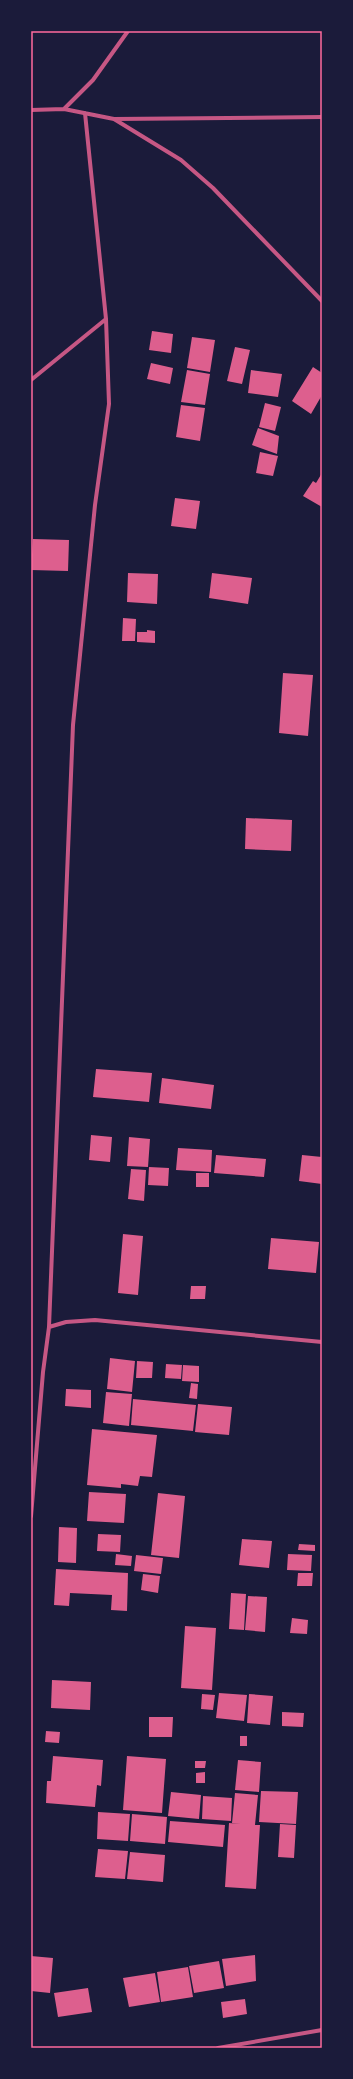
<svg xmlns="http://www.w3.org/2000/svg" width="353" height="2079" font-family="'Noto Sans',sans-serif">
<rect width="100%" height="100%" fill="#1b1b3a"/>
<path fill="#dd5f8e" d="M 152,331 L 173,334 L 171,353 L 149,350 Z
M 192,337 L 215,340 L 210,372 L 187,368 Z
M 235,347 L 250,350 L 242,384 L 227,381 Z
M 151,363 L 173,368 L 170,384 L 147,379 Z
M 313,367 L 322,373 L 322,395 L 311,414 L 292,401 Z
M 187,370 L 210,374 L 205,405 L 181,402 Z
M 251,370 L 282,374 L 278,397 L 248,393 Z
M 265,403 L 281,407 L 275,431 L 259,427 Z
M 181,405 L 205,408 L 200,441 L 176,437 Z
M 258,428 L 279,436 L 277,454 L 252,445 Z
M 260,452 L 278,456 L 273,476 L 256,473 Z
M 322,473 L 322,507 L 303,496 L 313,481 L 316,483 Z
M 175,498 L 200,501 L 196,529 L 171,526 Z
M 33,539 L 69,540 L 68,571 L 31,570 Z
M 128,573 L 158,574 L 157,604 L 127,602 Z
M 212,573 L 252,578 L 248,604 L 209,598 Z
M 123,618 L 136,619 L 135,641 L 122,641 Z
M 147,630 L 155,631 L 155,643 L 137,642 L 137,632 L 147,632 Z
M 283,673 L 313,675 L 308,736 L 279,733 Z
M 246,818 L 292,820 L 291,851 L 245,849 Z
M 96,1069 L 152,1073 L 149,1102 L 93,1097 Z
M 162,1078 L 214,1085 L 211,1109 L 159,1103 Z
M 91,1135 L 112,1137 L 110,1162 L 89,1160 Z
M 129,1137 L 150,1139 L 148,1167 L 127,1166 Z
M 178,1148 L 212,1150 L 211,1172 L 176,1170 Z
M 216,1155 L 266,1159 L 264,1177 L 214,1173 Z
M 302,1155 L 322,1157 L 322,1184 L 299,1181 Z
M 149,1167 L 169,1168 L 168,1186 L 148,1185 Z
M 131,1169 L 146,1170 L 144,1201 L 128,1199 Z
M 196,1173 L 209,1173 L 209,1187 L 196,1187 Z
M 123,1234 L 143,1236 L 138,1295 L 118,1293 Z
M 271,1238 L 319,1242 L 316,1273 L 268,1269 Z
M 191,1286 L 206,1286 L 205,1299 L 190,1299 Z
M 110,1358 L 135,1361 L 132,1392 L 107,1389 Z
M 137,1361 L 153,1362 L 152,1378 L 136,1378 Z
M 166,1364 L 182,1365 L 181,1379 L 165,1378 Z
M 183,1365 L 199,1366 L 199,1382 L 182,1381 Z
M 191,1383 L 198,1384 L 197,1399 L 189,1398 Z
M 66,1389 L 91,1390 L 91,1408 L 65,1406 Z
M 106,1392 L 132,1394 L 129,1426 L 103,1423 Z
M 133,1399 L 196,1405 L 193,1431 L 131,1425 Z
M 198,1404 L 232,1407 L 229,1435 L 195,1432 Z
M 92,1429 L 157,1435 L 152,1477 L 140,1476 L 138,1486 L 121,1484 L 121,1488 L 87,1485 Z
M 89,1492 L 126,1494 L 124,1523 L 87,1521 Z
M 158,1493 L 185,1496 L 179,1558 L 151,1555 Z
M 59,1527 L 77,1528 L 76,1563 L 58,1562 Z
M 98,1534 L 121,1535 L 120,1552 L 97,1551 Z
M 242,1539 L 272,1541 L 269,1568 L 239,1565 Z
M 299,1544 L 315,1545 L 315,1551 L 298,1550 Z
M 116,1554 L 132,1556 L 131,1566 L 115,1565 Z
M 288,1554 L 312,1555 L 311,1571 L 287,1570 Z
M 136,1555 L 163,1558 L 161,1574 L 134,1571 Z
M 56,1569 L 128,1573 L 127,1611 L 111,1610 L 112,1595 L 70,1593 L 69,1606 L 54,1605 Z
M 298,1573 L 313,1573 L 312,1586 L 297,1586 Z
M 143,1574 L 160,1576 L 158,1593 L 141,1590 Z
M 231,1593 L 246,1594 L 244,1630 L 229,1629 Z
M 248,1596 L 267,1597 L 265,1632 L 245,1630 Z
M 292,1618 L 308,1620 L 307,1634 L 290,1633 Z
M 185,1626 L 216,1628 L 212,1690 L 181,1688 Z
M 52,1680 L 91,1682 L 90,1710 L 51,1708 Z
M 219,1693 L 247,1695 L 244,1721 L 216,1718 Z
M 202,1694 L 215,1695 L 213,1710 L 201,1709 Z
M 249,1694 L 273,1696 L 270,1725 L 247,1723 Z
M 282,1712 L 304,1713 L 303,1727 L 282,1726 Z
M 149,1717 L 173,1717 L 172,1737 L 149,1737 Z
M 46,1731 L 60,1732 L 59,1743 L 45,1742 Z
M 240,1736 L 247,1736 L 247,1746 L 240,1746 Z
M 53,1756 L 103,1760 L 101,1786 L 97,1785 L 95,1807 L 46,1803 L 47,1781 L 51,1781 Z
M 127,1756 L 166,1759 L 162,1813 L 123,1810 Z
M 238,1760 L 261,1762 L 259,1792 L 235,1790 Z
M 195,1761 L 206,1761 L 205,1768 L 195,1768 Z
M 205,1772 L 205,1783 L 196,1783 L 196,1773 Z
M 261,1791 L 298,1792 L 296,1824 L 259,1822 Z
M 171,1792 L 201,1795 L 199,1819 L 168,1816 Z
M 235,1793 L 258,1795 L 255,1825 L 260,1825 L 256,1889 L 225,1887 L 229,1823 L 241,1824 L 232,1823 Z
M 203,1796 L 232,1798 L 231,1821 L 202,1819 Z
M 98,1812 L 130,1814 L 128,1841 L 97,1839 Z
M 132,1814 L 167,1817 L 165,1844 L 130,1841 Z
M 170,1821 L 225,1825 L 223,1847 L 168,1842 Z
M 280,1824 L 296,1825 L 294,1858 L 278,1857 Z
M 98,1849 L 128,1851 L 125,1879 L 95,1877 Z
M 130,1852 L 165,1855 L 163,1882 L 127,1879 Z
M 255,1955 L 256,1981 L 226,1986 L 222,1959 Z
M 31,1956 L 53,1958 L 50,1993 L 31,1991 Z
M 219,1961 L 224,1988 L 194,1993 L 189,1966 Z
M 188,1967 L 193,1997 L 161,2002 L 157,1972 Z
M 155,1973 L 160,2002 L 129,2007 L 123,1978 Z
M 88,1988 L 92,2012 L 58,2017 L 54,1993 Z
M 245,1999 L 247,2014 L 223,2018 L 221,2002 Z"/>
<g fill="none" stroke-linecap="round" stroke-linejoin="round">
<path stroke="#c65784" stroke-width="4" d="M 64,109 L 93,80 L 128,31
M 31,110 L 64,109 L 114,119 L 181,160 L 213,188 L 322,301
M 114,119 L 322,117
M 31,380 L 106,319
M 49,1327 L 73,725 L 95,505 L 109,404 L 106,319 L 85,113
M 31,1516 L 43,1372 L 49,1327 L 66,1322 L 95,1320 L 322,1342
M 218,2048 L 322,2030"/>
</g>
<rect width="353" height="2079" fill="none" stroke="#1b1b3a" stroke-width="64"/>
<rect x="32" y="32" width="289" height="2015" fill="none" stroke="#ff6b9d" stroke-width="1.5"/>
</svg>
